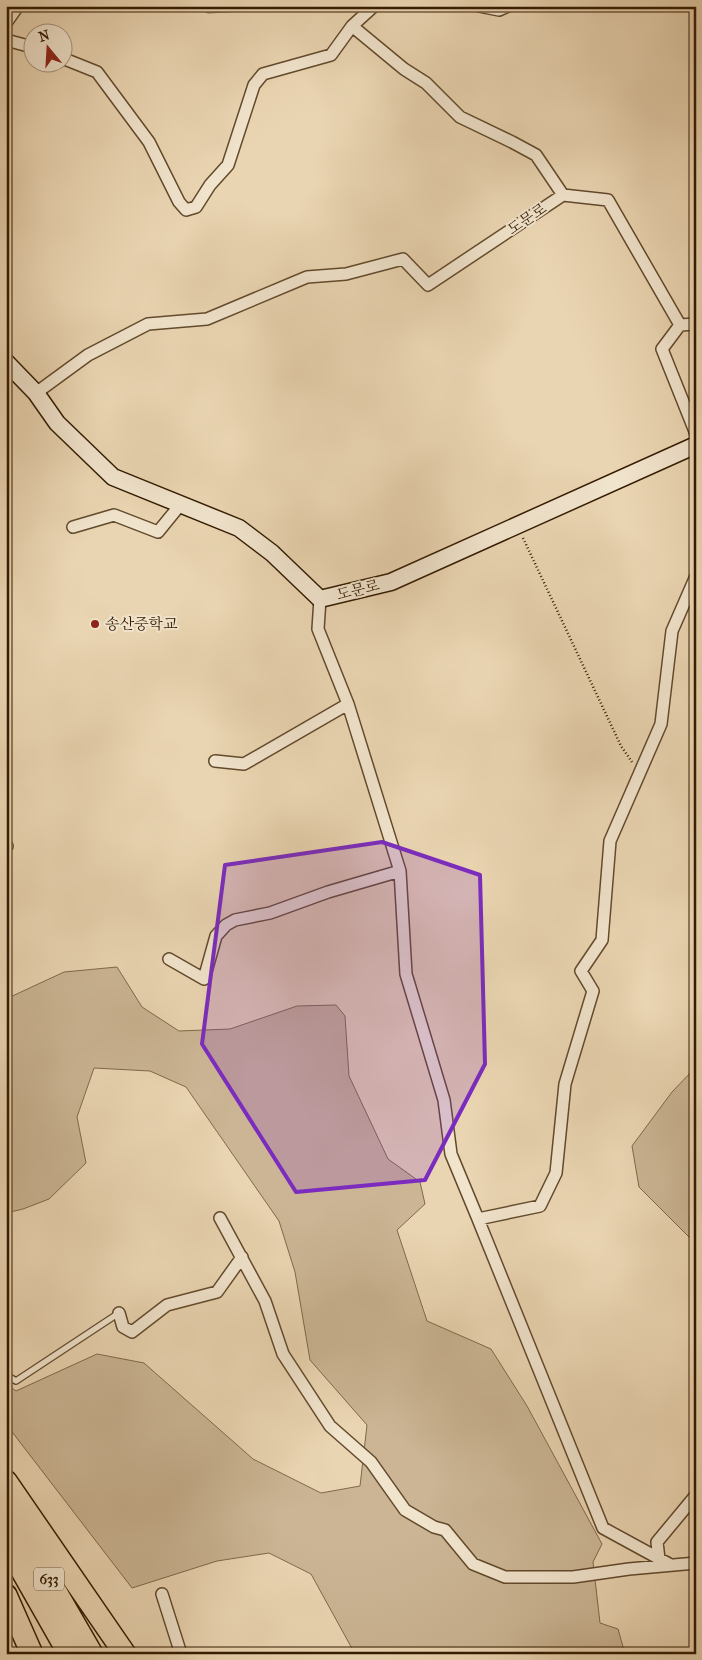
<svg xmlns="http://www.w3.org/2000/svg" width="702" height="1660" font-family="'IM FELL French Canon','Noto Serif KR',serif">
<rect width="100%" height="100%" fill="#ead5b2"/>
<filter id="stains"><feTurbulence type="fractalNoise" baseFrequency=".004" numOctaves="4"/><feColorMatrix values="0 0 0 0 .2 0 0 0 0 .09 0 0 0 0 .02 0 0 0 .5 -.17"/></filter>
<radialGradient id="worn" r=".72"><stop offset=".6" stop-color="#630" stop-opacity="0"/><stop offset="1" stop-color="#630" stop-opacity=".3"/></radialGradient>
<path fill="#cbb594" stroke="#80684a" d="M 191,6 L 288,6 L 282,9 L 208,13 Z
M 117,967 L 142,1007 L 179,1031 L 230,1029 L 297,1006 L 336,1005 L 345,1016 L 349,1076 L 388,1159 L 420,1182 L 425,1204 L 397,1230 L 427,1321 L 491,1349 L 527,1406 L 602,1544 L 593,1562 L 600,1623 L 618,1629 L 625,1654 L 355,1654 L 311,1574 L 269,1553 L 217,1561 L 132,1588 L 6,1424 L 6,1384 L 16,1391 L 97,1354 L 144,1363 L 253,1459 L 321,1493 L 360,1486 L 367,1425 L 310,1360 L 295,1272 L 279,1221 L 186,1087 L 150,1071 L 94,1068 L 77,1117 L 86,1163 L 49,1199 L 23,1209 L 6,1213 L 6,999 L 64,972 Z
M 696,1067 L 696,1244 L 639,1187 L 632,1146 L 672,1092 Z"/>
<g fill="none" stroke-linecap="round" stroke-linejoin="round">
<g stroke="#624a2c" stroke-width="8">
<path id="lane" d="M 6,1375 L 16,1381 L 119,1313"/>
</g>
<g stroke="#624a2c" stroke-width="14">
<path id="street" d="M 479,6 L 499,10 L 508,6
M 6,23 L 18,6
M 352,26 L 404,69 L 426,83 L 460,117 L 512,142 L 536,155 L 563,195 L 608,200 L 680,325 L 662,349 L 696,434
M 6,40 L 32,47
M 62,58 L 97,72 L 149,142 L 179,202 L 186,210 L 196,207 L 210,185 L 228,165 L 254,85 L 263,74 L 331,55 L 352,26 L 374,6
M 680,325 L 696,324
M 36,393 L 88,355 L 148,324 L 207,319 L 307,277 L 346,274 L 403,259 L 428,285 L 563,195
M 73,527 L 114,515 L 158,532 L 180,505
M 320,599 L 318,629 L 348,704
M 215,761 L 244,764 L 348,704 L 400,871
M 6,847 L 7,846
M 169,959 L 204,979 L 216,936 L 226,925 L 235,920 L 270,913 L 328,892 L 400,871 L 406,974 L 444,1100 L 451,1154 L 478,1219 L 540,1206 L 556,1173 L 565,1084 L 593,991 L 581,971 L 602,940 L 610,841 L 661,724 L 672,631 L 696,576
M 220,1218 L 265,1301 L 283,1354 L 330,1426 L 371,1462 L 405,1510 L 434,1527 L 445,1530 L 473,1564 L 505,1577 L 573,1577 L 629,1569 L 696,1563
M 478,1219 L 603,1528 L 669,1564
M 119,1313 L 123,1327 L 132,1332 L 167,1305 L 217,1292 L 242,1257
M 659,1559 L 657,1542 L 696,1495
M 162,1594 L 181,1654"/>
</g>
<g stroke="#341b00" stroke-width="19">
<path id="secondary" d="M 6,362 L 36,393 L 57,423 L 113,477 L 239,528 L 272,553 L 320,599 L 391,582 L 696,445"/>
</g>
<g stroke="#341b00" stroke-width="24">
<path id="highway" d="M 6,1481 L 125,1654
M 6,1505 L 92,1654
M 6,1543 L 69,1654
M 6,1595 L 32,1654"/>
</g>
<path stroke="#341b00" stroke-width="2.5" stroke-dasharray="1 2.5" stroke-linecap="butt" d="M 523,538 L 621,746 L 632,762"/>
<use href="#lane" stroke="#f1e4cd" stroke-width="5.5"/>
<use href="#street" stroke="#f1e4cd" stroke-width="11"/>
<use href="#secondary" stroke="#f1e4cd" stroke-width="16"/>
<use href="#highway" stroke="#ead5b2" stroke-width="21"/>
</g>
<path fill="#7b2cbf" fill-opacity="0.2" stroke="#7b2cbf" stroke-width="4" stroke-linejoin="round" d="M 382,842 L 480,875 L 485,1064 L 425,1180 L 296,1192 L 202,1044 L 225,865 Z"/>
<circle fill="#8f2418" stroke="#f1e4cd" stroke-width="2" cx="95" cy="624" r="5"/>
<g text-anchor="middle" dominant-baseline="central" stroke-width="4" stroke-linejoin="round" paint-order="stroke">
<rect fill="#f1e4cd" stroke="#6d573e" stroke-width="1" x="34" y="1567.5" width="30" height="23" rx="4"/>
<g font-size="14" font-weight="bold" fill="#341b00">
<text x="49" y="1579">633</text>
</g>
<g font-size="15" fill="#341b00" stroke="#f1e4cd">
<text transform="translate(527 219) rotate(-34)">도문로</text>
<text transform="translate(358 590) rotate(-14)">도문로</text>
</g>
<g font-size="15" fill="#341b00" stroke="#f1e4cd" text-anchor="start">
<text x="105" y="624">송산중학교</text>
</g>
</g>
<rect width="702" height="1660" fill="none" stroke="#ead5b2" stroke-width="25"/>
<rect x="8" y="8" width="687" height="1645" fill="none" stroke="#341b00" stroke-width="2.5"/>
<rect x="12" y="12" width="677" height="1635" fill="none" stroke="#341b00"/>
<g transform="translate(48 48) rotate(342)"><circle r="24" fill="#f1e4cd" stroke="#a5947b"/>
<path d="M0-4L9 19L0 12L-9 19Z" fill="#8f2418"/>
<text y="-8" font-size="14" font-weight="bold" text-anchor="middle" fill="#341b00">N</text>
</g>
<rect width="100%" height="100%" filter="url(#stains)"/>
<rect width="100%" height="100%" fill="url(#worn)"/>
</svg>
